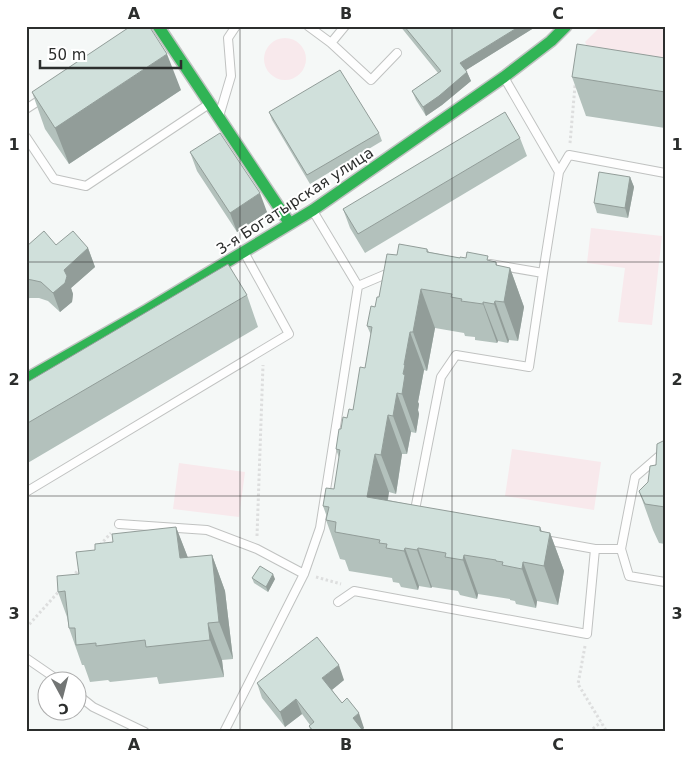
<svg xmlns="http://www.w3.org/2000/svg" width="691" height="758" font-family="'DejaVu Sans',sans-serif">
<rect width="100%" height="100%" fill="#f5f8f7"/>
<path fill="#f8e9ec" d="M 601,26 L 659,26 L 665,30 L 665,59 L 625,52 L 592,56 L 585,42 Z
M264 59a21 21 0 1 1 42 0a21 21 0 1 1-42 0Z
M 591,228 L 662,236 L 652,325 L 618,322 L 625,268 L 587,263 Z
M 512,449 L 601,462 L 594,510 L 505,496 Z
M 179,463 L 245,472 L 239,517 L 173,509 Z"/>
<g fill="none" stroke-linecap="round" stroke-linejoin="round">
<g stroke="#c0c2c1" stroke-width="10">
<path id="lane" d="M 308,26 L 331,43 L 345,26
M 331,43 L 371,80 L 397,53
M 505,79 L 559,172 L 569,155 L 665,173
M 26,109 L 43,98
M 220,113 L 231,76 L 228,38 L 236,26
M 26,137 L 54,179 L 86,186 L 209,104
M 490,264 L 543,273
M 358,286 L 391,272
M 665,451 L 635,477 L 621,549 L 629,576 L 665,582
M 26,492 L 289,334 L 244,252
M 414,515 L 441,377 L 456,355 L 529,367 L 543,273 L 559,172
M 119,524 L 207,530 L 257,549 L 304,574
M 595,549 L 621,549
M 338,602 L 354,591 L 587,634 L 595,549 L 545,540
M 26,658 L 58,680
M 78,695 L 93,707 L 145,732
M 224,732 L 304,574 L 320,528 L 358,286 L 313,211"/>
</g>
<g stroke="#c0c2c1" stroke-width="14">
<path id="fast" d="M 158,26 L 290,224
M 26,379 L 147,310 L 313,210 L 504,77 L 551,41 L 566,26"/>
</g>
<path stroke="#dddede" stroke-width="3" stroke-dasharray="2.5 2.5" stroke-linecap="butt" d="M 570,143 L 575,86 L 577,83
M 257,536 L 263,365
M 100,545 L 111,533
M 72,577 L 81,567
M 316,577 L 341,584
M 26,628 L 61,589
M 585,646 L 578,684 L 607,732
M 589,732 L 601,722"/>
<use href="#lane" stroke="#fefefe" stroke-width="8"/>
<use href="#fast" stroke="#30b455" stroke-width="11"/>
</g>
<path fill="#b3c1bc" d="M 400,26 L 537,26 L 466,70 L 471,81 L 442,105 L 426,116 L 416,100 L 412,91 L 438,73 Z
M 665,58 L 665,128 L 586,116 L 572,77 Z
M 181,90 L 69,164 L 45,129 L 32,92 Z
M 269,112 L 379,133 L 382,141 L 310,184 L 272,120 Z
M 520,138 L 527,156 L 365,253 L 350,228 L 343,209 Z
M 190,152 L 267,212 L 237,232 L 197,171 Z
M 630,177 L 634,187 L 628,218 L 597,213 L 594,203 Z
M 26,245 L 27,246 L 56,245 L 88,248 L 95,267 L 71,288 L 73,294 L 72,302 L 60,312 L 48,301 L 39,298 L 30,298 L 26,299 Z
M 427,249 L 429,252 L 460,258 L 490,261 L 498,266 L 510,268 L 524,307 L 518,341 L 509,340 L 508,343 L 498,341 L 497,343 L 475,340 L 475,337 L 465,336 L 464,333 L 435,328 L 427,371 L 424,370 L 418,402 L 419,404 L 418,410 L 419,414 L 416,433 L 411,432 L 407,454 L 402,454 L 396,494 L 389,492 L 388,500 L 550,533 L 564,571 L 558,605 L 537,601 L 536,608 L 516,604 L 515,601 L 510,600 L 510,599 L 478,594 L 477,599 L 460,595 L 458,591 L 432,587 L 431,588 L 419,586 L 418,590 L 401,587 L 399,583 L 393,582 L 392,578 L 349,571 L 345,560 L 340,559 L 326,520 L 327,517 L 323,506 L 334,489 L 339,458 L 336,449 L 341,429 L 353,410 L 365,368 L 371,335 L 367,326 L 379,297 L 397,255 Z
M 247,295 L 258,327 L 26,464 L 26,383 Z
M 665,440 L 665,544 L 659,543 L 653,530 L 639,491 L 648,482 L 656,465 Z
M 176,527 L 188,558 L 212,555 L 225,591 L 233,659 L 222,660 L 224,677 L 159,684 L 157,677 L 110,682 L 108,680 L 90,682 L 84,665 L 82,665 L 69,628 L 67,617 L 58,592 L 79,574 L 95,550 L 113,542 Z
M 252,578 L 275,579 L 268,592 L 254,583 Z
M 344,680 L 332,690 L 342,703 L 364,728 L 363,729 L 364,732 L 311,732 L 309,726 L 310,725 L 302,714 L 285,727 L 262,698 L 257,683 Z"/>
<path fill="#929d99" d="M 520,26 L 537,26 L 463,72 L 460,63 Z
M 167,54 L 181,90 L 69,164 L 55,128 Z
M 467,72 L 471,81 L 442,105 L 426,116 L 423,107 Z
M 630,177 L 634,187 L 628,218 L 625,208 Z
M 260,193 L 267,212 L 237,232 L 230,213 Z
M 88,248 L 95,267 L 71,288 L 73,294 L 72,302 L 60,312 L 53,293 L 64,270 Z
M 496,262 L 506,289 L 510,268 L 524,307 L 518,341 L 504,302 L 496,265 Z
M 421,289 L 435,328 L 427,371 L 413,332 Z
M 495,301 L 509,340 L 508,343 L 494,304 Z
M 483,302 L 498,341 L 497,343 L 483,304 Z
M 410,332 L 424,370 L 418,402 L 419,404 L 418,410 L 419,414 L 416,433 L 402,394 L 404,365 Z
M 397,393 L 411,432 L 407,454 L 393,416 Z
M 388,415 L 402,454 L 396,494 L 381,455 Z
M 375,454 L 389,492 L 381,536 L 367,497 Z
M 176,527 L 190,563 L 180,558 Z
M 540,527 L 548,547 L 550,533 L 564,571 L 558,605 L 544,566 L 540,531 Z
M 405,548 L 419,586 L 418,590 L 404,551 Z
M 418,548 L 432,587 L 431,588 L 417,550 Z
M 212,555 L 225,591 L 233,659 L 219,622 Z
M 464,555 L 478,594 L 477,599 L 463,560 Z
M 523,562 L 537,601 L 536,608 L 522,569 Z
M 273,574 L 275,579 L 268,592 L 266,587 Z
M 208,623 L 222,660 L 224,677 L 210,640 Z
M 339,665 L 344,680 L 328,693 L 322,678 Z
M 296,699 L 302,714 L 285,727 L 280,712 Z
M 359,713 L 364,728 L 360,732 L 353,718 Z"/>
<path fill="#d0e0db" stroke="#929d99" d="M 131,26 L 149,26 L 167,54 L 55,128 L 32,92 Z
M 404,26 L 520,26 L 460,63 L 467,72 L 439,96 L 423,107 L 412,91 L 441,71 Z
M 577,44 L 665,58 L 665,92 L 572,77 Z
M 340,70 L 379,133 L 307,175 L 269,112 Z
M 505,112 L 520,138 L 358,234 L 343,209 Z
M 220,133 L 260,193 L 230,213 L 190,152 Z
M 599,172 L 630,177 L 625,208 L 594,203 Z
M 44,231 L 56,245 L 73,231 L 88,248 L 64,270 L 67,276 L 65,283 L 53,293 L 41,282 L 32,280 L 26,279 L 26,245 L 27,246 Z
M 399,244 L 427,249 L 427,252 L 460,258 L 460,257 L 466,258 L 467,252 L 488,256 L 487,260 L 496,262 L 496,265 L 510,268 L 504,302 L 495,301 L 494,304 L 483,302 L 483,304 L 461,301 L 462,299 L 451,297 L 452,294 L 421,289 L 413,332 L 410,332 L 404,365 L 405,365 L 403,374 L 405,375 L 402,394 L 397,393 L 393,416 L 388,415 L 381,455 L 375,454 L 367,497 L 540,527 L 540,531 L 550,533 L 544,566 L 523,562 L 522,569 L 502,565 L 503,562 L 496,561 L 496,560 L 464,555 L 463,560 L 445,557 L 446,553 L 418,548 L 417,550 L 405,548 L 404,551 L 386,548 L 387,544 L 379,543 L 380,540 L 335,532 L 336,522 L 326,520 L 329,507 L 323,506 L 326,488 L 334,489 L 340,450 L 336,449 L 339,429 L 341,429 L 343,417 L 347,418 L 349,409 L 353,410 L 360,367 L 365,368 L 372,327 L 367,326 L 371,306 L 375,307 L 377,297 L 379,297 L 387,254 L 397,255 Z
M 228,264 L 247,295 L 26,424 L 26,383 Z
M 665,440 L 665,507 L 645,504 L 639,491 L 648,482 L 650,466 L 656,465 L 657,444 Z
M 176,527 L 180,558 L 212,555 L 219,622 L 208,623 L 210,640 L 146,647 L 145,640 L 96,646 L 96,643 L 76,645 L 75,628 L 69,628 L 65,591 L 58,592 L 57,576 L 79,574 L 76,552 L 95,550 L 95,544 L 113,542 L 112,534 Z
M 260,566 L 273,574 L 266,587 L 252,578 Z
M 317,637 L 339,665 L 322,678 L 342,703 L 347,698 L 359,713 L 353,718 L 364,732 L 314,732 L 309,726 L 314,722 L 296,699 L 280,712 L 257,683 Z"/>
<path fill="none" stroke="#2c2e2d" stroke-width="1" stroke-opacity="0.55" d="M 240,26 L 240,732M 452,26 L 452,732M 26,262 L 665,262M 26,496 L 665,496"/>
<g text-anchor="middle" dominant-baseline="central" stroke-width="4" stroke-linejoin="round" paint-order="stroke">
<g font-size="15" fill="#2c2e2d" stroke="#fff">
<text transform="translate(295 201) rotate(-33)">3-я Богатырская улица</text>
</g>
</g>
<rect width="691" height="758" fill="none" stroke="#ffffff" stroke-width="55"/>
<g transform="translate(62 696) rotate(173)"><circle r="24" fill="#ffffff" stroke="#ababab"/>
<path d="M0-4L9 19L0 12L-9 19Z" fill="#727574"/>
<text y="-8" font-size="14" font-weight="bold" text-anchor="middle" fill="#2c2e2d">С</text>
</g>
<path d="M40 60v8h141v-8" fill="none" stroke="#2c2e2d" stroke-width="2.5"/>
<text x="48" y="60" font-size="15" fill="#2c2e2d" stroke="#ffffff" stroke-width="4" paint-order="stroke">50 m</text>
<rect x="28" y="28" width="636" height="702" fill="none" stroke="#2c2e2d" stroke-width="2"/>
<g font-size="16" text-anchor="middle" font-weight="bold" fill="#2c2e2d">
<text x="134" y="19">A</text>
<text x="346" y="19">B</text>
<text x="558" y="19">C</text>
<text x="14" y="150">1</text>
<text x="677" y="150">1</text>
<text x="14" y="385">2</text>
<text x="677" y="385">2</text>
<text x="14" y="619">3</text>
<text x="677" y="619">3</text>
<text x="134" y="750">A</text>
<text x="346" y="750">B</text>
<text x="558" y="750">C</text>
</g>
</svg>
